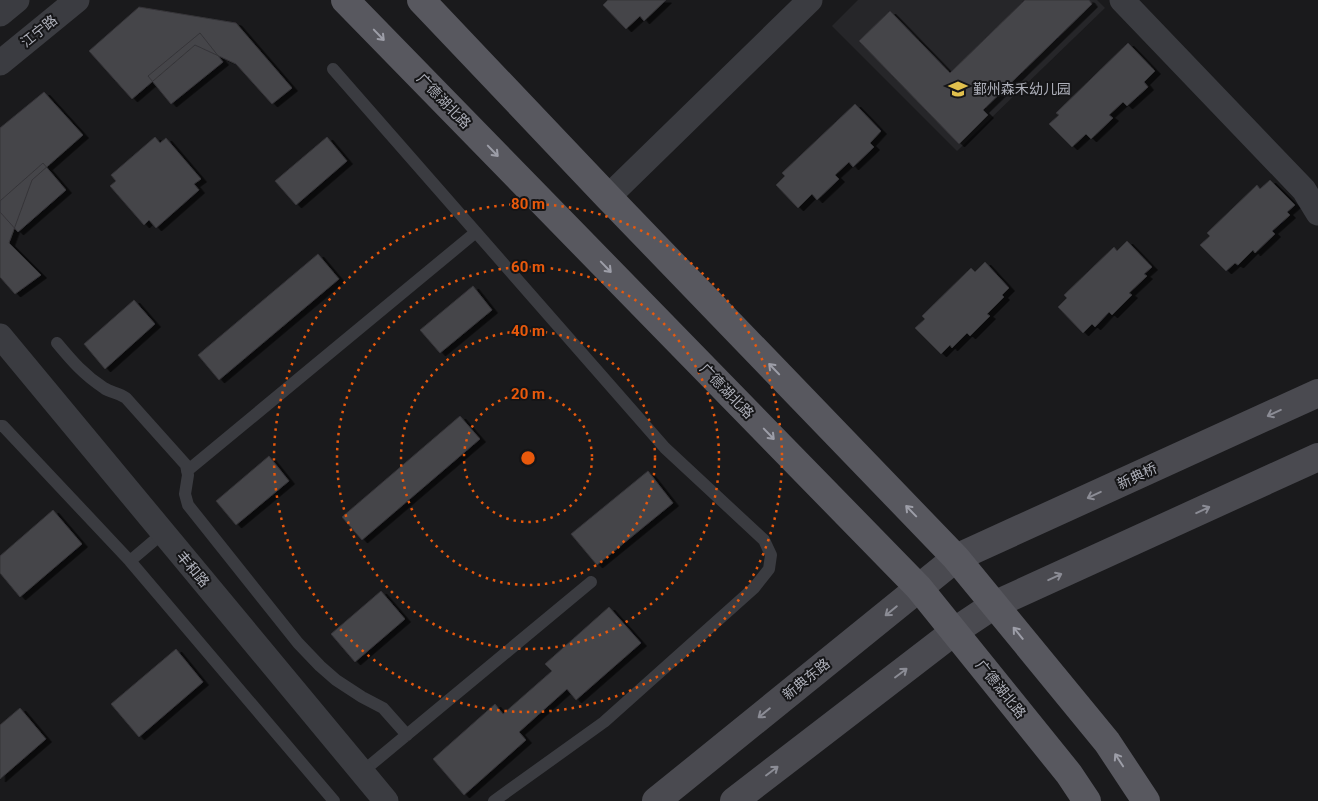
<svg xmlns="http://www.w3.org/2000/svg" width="1318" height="801" font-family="Roboto,'Noto Sans SC',sans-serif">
<defs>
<filter id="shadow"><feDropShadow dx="5.5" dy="3" stdDeviation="0" flood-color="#0009"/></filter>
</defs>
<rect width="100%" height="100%" fill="#1a1a1c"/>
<path fill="#262629" d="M 858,0 L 1097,0 L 1105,8 L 957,151 L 832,26 Z"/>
<path fill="#454549" stroke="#353438" filter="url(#shadow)" d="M 608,0 L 666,0 L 644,21 L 640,16 L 626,29 L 603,5 Z
M 1025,0 L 1089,0 L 1092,4 L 983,110 L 988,115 L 959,144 L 859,41 L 890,11 L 950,73 Z
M 139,7 L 236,23 L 292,88 L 272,104 L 236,64 L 195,45 L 132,99 L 89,51 Z
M 200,33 L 223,62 L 171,104 L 148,76 Z
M 1128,43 L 1155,71 L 1144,82 L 1148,87 L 1127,106 L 1123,102 L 1109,115 L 1113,118 L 1091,139 L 1086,134 L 1072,147 L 1049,124 L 1059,115 L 1056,113 Z
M 44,92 L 83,135 L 32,180 L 9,243 L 41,275 L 15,294 L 0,277 L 0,128 Z
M 855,104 L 881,131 L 870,143 L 874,147 L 853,167 L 849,162 L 835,175 L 839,179 L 817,200 L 812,194 L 798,208 L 776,185 L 785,176 L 782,173 Z
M 155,137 L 160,143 L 166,138 L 201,179 L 194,184 L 199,190 L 156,228 L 149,220 L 144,225 L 110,186 L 116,181 L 111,175 Z
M 327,137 L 347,161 L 296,205 L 275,181 Z
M 43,163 L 66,190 L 18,232 L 0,212 L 0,201 Z
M 1270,180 L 1295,205 L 1287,212 L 1290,215 L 1272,231 L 1275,234 L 1255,253 L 1253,250 L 1238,265 L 1235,263 L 1226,271 L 1200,245 L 1210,236 L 1207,233 L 1257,185 L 1260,189 Z
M 1127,241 L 1152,267 L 1144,274 L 1147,276 L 1129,293 L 1132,295 L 1112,315 L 1109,312 L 1095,327 L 1092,324 L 1083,333 L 1058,307 L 1067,298 L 1064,295 L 1114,247 L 1117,251 Z
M 318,254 L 339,279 L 219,380 L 198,355 Z
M 985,262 L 1009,288 L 1002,295 L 1004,297 L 987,314 L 990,316 L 970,336 L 967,333 L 952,348 L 950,345 L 941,354 L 915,328 L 925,319 L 922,316 L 971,268 L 975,272 Z
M 473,286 L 492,310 L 440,353 L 420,330 Z
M 134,300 L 155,324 L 105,369 L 84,344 Z
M 460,416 L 480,439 L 362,540 L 342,517 Z
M 269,456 L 289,481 L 236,525 L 216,501 Z
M 648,471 L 673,503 L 597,565 L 571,534 Z
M 53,510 L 82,544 L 20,597 L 0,573 L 0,556 Z
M 381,591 L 405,619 L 355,662 L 331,634 Z
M 609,607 L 641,643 L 576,700 L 567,689 L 519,732 L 526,740 L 464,795 L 433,759 L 495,704 L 503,714 L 552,671 L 545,664 Z
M 176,649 L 203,682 L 139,737 L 111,704 Z
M 20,708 L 46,739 L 0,779 L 0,725 Z"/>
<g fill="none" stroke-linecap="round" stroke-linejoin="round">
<path stroke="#3b3c41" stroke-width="12" d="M 333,69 L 665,448 L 764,540 L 771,555 L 769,569 L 754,588 L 604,722 L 494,801
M 57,343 C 72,361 84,375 104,388 C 111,393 118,392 126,398 L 186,465 L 188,475 L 185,494 L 188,505 L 298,643 L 320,666 L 336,680 L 362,697 L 383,708 L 407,735
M 0,426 L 3,426 L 130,561
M 187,471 L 476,232
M 163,533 L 130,561 L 334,801
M 362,772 L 591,582"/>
<path stroke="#3b3c41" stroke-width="25" d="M 1122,0 L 1304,190 L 1318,213
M 0,14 L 17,0
M 0,63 L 77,0
M 608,197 L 810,0
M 0,336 L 386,801"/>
<path stroke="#4a4a50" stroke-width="28" d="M 656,801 L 956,558 L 1318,393
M 734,801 L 955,631 L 994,605 L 1318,457"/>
<path stroke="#58585f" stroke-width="28" d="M 345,0 L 919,588 L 1069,774 L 1087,801
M 421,0 L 608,197 L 956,558 L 1107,742 L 1146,801"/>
</g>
<defs><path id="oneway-shaft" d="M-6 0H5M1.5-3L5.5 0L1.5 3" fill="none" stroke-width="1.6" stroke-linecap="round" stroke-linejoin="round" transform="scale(1.25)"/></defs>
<g stroke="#9d9ea8">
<use href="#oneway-shaft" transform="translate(379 35) rotate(46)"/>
<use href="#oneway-shaft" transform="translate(493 151) rotate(46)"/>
<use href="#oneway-shaft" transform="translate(606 267) rotate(46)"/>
<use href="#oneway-shaft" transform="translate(774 369) rotate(-134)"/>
<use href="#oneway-shaft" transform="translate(769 434) rotate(46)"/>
<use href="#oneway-shaft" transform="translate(911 511) rotate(-134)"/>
<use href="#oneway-shaft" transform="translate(1018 633) rotate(-129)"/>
<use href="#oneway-shaft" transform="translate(1119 760) rotate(-123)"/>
</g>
<g stroke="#8b8c95">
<use href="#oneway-shaft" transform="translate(1274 413) rotate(155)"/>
<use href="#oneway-shaft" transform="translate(1094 495) rotate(155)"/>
<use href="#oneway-shaft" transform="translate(1203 510) rotate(-25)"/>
<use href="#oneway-shaft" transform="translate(1055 577) rotate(-25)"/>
<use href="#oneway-shaft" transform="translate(891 611) rotate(141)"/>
<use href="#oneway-shaft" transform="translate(901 673) rotate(-37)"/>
<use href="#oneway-shaft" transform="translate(764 713) rotate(141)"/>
<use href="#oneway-shaft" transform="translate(772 771) rotate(-37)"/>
</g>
<g fill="none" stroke="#e8590c" stroke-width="2.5" stroke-dasharray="2.5 5">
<circle cx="528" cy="458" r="64"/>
<circle cx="528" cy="458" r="127"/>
<circle cx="528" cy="458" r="191"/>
<circle cx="528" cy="458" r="254"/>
</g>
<defs>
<g id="school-bare" transform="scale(1.5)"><path d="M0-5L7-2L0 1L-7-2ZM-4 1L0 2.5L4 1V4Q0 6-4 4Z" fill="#e1c04d" stroke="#151517" stroke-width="2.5" paint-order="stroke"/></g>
</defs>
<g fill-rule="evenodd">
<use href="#school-bare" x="958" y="89"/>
</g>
<g text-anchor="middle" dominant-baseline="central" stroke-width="4" stroke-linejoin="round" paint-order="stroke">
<g font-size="14" fill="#aeb0ba" stroke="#151517">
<text transform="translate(39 31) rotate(-39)">江宁路</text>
<text transform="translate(444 101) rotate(46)">广德湖北路</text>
<text transform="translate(727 391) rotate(46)">广德湖北路</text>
<text transform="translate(1137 476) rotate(-25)">新典桥</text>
<text transform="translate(193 569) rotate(50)">丰和路</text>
<text transform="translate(806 679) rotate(-39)">新典东路</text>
<text transform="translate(1001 689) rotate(51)">广德湖北路</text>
</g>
<g font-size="14" fill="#aeb0ba" stroke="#151517" text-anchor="start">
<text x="973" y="89">鄞州森禾幼儿园</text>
</g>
</g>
<circle cx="528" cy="458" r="8" fill="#e8590c" stroke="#151517" stroke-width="2.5"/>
<g font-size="15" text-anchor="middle" font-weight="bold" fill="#e8590c" stroke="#151517" stroke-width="4" stroke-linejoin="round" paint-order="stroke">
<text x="528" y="209">80 m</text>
<text x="528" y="272">60 m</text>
<text x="528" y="336">40 m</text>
<text x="528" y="399">20 m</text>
</g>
</svg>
